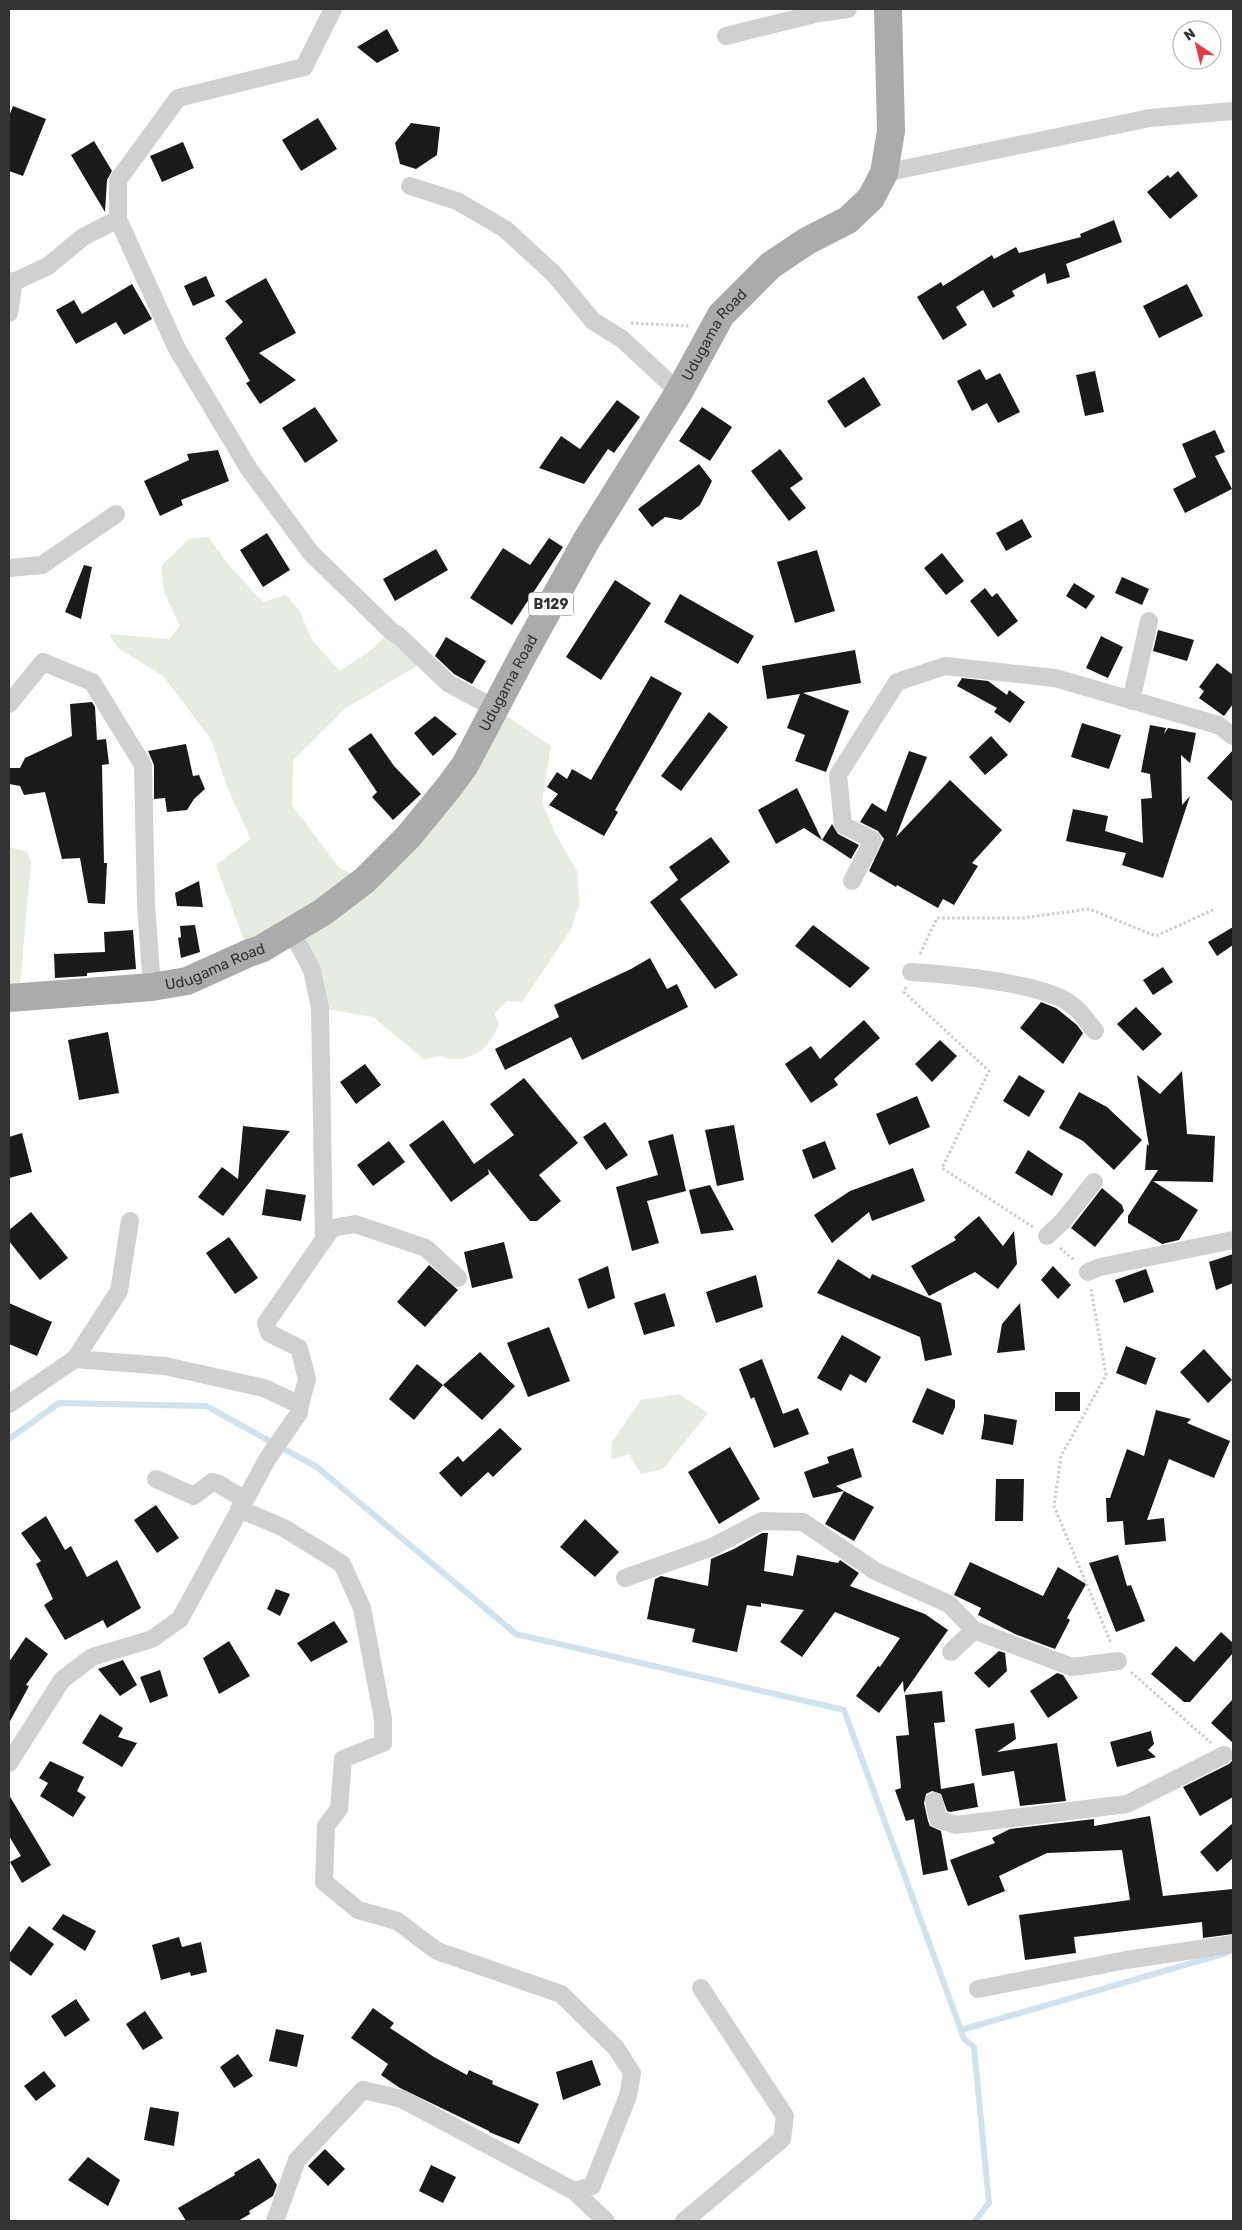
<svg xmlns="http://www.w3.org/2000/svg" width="1242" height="2230" font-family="Rubik,sans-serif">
<rect width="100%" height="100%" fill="#fff"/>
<path fill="#e6ecdf" d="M 209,537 L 226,562 L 263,602 L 286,595 L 299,610 L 312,640 L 340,671 L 370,651 L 391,631 L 425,661 L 346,708 L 293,760 L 292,805 L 339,868 L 365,880 L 496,709 L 551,746 L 542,802 L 555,833 L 577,871 L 580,903 L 571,929 L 522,1002 L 507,1001 L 494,1014 L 499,1023 C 491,1046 477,1059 452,1059 C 448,1059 445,1056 441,1056 C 436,1056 430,1058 425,1060 L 373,1017 L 320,1008 L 292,932 L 249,953 L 216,865 L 251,839 L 227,787 L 211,739 L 163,676 L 118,648 L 109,634 L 169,639 L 180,626 L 164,592 L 161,566 L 189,539 Z
M 9,847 L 27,852 L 31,862 L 19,997 L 9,998 Z
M 679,1394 L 708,1413 L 663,1469 L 641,1474 L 629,1454 L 611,1460 L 612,1442 L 641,1400 Z"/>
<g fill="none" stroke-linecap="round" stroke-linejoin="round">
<path stroke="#cfe2ee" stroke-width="6" d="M 9,1439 L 59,1403 L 206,1406 L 317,1467 L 516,1634 L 844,1710 L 961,2030 L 1226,1953
M 961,2030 L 964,2039 L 974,2047 L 989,2203 L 975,2221"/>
</g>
<path fill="#1a1a1a" d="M 387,29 L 399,51 L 377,63 L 357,47 Z
M 13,106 L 46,119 L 23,176 L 9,171 L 9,116 Z
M 318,118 L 337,149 L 301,171 L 282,140 Z
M 411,123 L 440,127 L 437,155 L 416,169 L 400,164 L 395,143 Z
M 94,141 L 112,171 L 107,180 L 105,212 L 71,155 Z
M 183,142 L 194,168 L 162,182 L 150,156 Z
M 1178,171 L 1198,196 L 1170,219 L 1147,192 L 1168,175 L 1170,178 Z
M 1114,220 L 1122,242 L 1066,264 L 1070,277 L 1047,284 L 1045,273 L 1012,291 L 1015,296 L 993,308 L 983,290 L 956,307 L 967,325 L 943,340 L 917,297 L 941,282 L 943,286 L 992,255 L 994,259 L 1016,247 L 1019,253 L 1081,237 L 1080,234 Z
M 206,276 L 215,296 L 193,306 L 184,286 Z
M 266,278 L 296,333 L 259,353 L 296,380 L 260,404 L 246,383 L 250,381 L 225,338 L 243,322 L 225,301 Z
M 132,284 L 152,319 L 124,335 L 116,322 L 76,344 L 56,310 L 74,300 L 82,314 Z
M 1187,284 L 1203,316 L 1159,338 L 1143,306 Z
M 980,369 L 986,380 L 1000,373 L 1020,412 L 998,423 L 987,403 L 972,411 L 957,381 Z
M 1095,371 L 1104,412 L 1085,416 L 1076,375 Z
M 864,377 L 881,405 L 845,428 L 827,401 Z
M 617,400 L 640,417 L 614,453 L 608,449 L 584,484 L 539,468 L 561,436 L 580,449 Z
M 315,407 L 338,441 L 305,463 L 282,428 Z
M 702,407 L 732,427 L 710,461 L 679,441 Z
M 1215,430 L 1225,452 L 1215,456 L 1232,489 L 1185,513 L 1173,489 L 1196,477 L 1182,444 Z
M 780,449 L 803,479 L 790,488 L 806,508 L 789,521 L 751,471 Z
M 218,450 L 229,481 L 181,500 L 183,505 L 160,516 L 144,481 L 189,460 L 187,454 Z
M 699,464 L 712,481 L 700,505 L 681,520 L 665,517 L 652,527 L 638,509 Z
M 1022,519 L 1032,537 L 1006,551 L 996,533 Z
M 267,533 L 290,570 L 263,587 L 240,550 Z
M 549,538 L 563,547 L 512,625 L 470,598 L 503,548 L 530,565 Z
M 436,549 L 448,570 L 395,601 L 383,579 Z
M 817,550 L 835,611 L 795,623 L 777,562 Z
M 942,553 L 964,581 L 946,595 L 924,568 Z
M 84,565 L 92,567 L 81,619 L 65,612 Z
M 1122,577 L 1149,589 L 1142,605 L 1115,593 Z
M 615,580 L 651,603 L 601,680 L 566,657 Z
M 1074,583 L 1095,596 L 1086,609 L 1066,596 Z
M 985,588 L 992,597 L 997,593 L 1018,621 L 998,637 L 970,601 Z
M 680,594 L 754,636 L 738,664 L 664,622 Z
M 1158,630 L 1194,640 L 1187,661 L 1153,651 Z
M 1101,636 L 1123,647 L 1108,678 L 1086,668 Z
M 446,637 L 486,661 L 472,684 L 454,674 L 435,656 Z
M 855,650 L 861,683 L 803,693 L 849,711 L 826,772 L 795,761 L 805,735 L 787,728 L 800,694 L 767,699 L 762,666 Z
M 1217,663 L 1233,675 L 1233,704 L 1224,716 L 1199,698 L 1204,691 L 1199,687 Z
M 651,676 L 682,693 L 615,810 L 618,812 L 604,836 L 549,805 L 558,794 L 547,787 L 557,772 L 567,779 L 572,769 L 591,780 Z
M 962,678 L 988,681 L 1007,695 L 1009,690 L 1025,702 L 1010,723 L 994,712 L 997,708 L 957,686 Z
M 92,702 L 95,707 L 97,740 L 106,739 L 109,764 L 102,765 L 104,863 L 107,863 L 105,904 L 88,903 L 80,858 L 62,859 L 45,792 L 24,795 L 20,786 L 9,784 L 9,768 L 20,768 L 25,758 L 72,736 L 70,704 Z
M 709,712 L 728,727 L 681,791 L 661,776 Z
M 435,716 L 457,734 L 433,756 L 414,733 Z
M 1082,723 L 1121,735 L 1109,769 L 1071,757 Z
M 1150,725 L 1166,728 L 1164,734 L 1168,728 L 1196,733 L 1190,763 L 1181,755 L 1182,805 L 1190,796 L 1163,878 L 1122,865 L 1126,853 L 1066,841 L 1073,809 L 1108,816 L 1105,831 L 1143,843 L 1141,799 L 1152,798 L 1150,774 L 1141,772 Z
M 371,733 L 394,766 L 421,794 L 393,820 L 372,797 L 377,792 L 348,749 Z
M 991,736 L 1008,755 L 985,775 L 969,757 Z
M 186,744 L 193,776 L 199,775 L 205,789 L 194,799 L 187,810 L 167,812 L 165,798 L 154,799 L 154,765 L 148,751 Z
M 1233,750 L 1233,802 L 1207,778 Z
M 909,751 L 927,757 L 896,837 L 950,780 L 1002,830 L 972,863 L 978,866 L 954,905 L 943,899 L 938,908 L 897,885 L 896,887 L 869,871 L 884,839 L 878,831 L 860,822 L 872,803 L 886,812 Z
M 797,788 L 822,840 L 832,824 L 838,834 L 859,845 L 851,859 L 804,828 L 776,844 L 758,810 Z
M 711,837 L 730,862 L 680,899 L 738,975 L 715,989 L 650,902 L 678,880 L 669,867 Z
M 199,881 L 203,907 L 177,906 L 175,893 Z
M 195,925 L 200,952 L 181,958 L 178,938 L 181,937 L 180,926 Z
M 813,925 L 870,968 L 850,988 L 795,946 Z
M 1233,927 L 1233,945 L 1217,956 L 1208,942 Z
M 133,930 L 136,969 L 87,973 L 87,976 L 55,978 L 54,954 L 105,952 L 104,932 Z
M 650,958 L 667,989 L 677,984 L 688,1007 L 582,1060 L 571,1037 L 505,1070 L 495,1049 L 559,1017 L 554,1005 L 631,969 Z
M 1163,967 L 1173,982 L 1153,995 L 1143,980 Z
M 1041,1002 L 1056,1008 L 1077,1025 L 1083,1033 L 1063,1064 L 1020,1028 Z
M 1136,1007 L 1162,1034 L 1143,1051 L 1117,1024 Z
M 864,1020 L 880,1038 L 834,1079 L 838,1085 L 811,1103 L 785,1064 L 811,1046 L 820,1059 Z
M 108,1032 L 119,1093 L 79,1100 L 68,1040 Z
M 940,1040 L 957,1056 L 932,1082 L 915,1064 Z
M 365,1064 L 381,1085 L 356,1104 L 340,1082 Z
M 1182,1071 L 1187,1134 L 1215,1136 L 1213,1182 L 1153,1181 L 1198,1210 L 1179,1240 L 1162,1244 L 1128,1223 L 1128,1216 L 1158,1170 L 1145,1170 L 1147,1144 L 1149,1146 L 1137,1075 L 1160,1094 Z
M 1019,1075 L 1045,1091 L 1029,1117 L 1003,1101 Z
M 524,1078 L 578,1143 L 539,1175 L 561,1201 L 537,1221 L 530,1221 L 488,1169 L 489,1174 L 451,1202 L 409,1145 L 443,1120 L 474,1164 L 514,1135 L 490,1104 Z
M 1079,1092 L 1107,1107 L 1142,1140 L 1114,1170 L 1083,1141 L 1059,1128 Z
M 917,1096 L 930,1127 L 889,1145 L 876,1114 Z
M 605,1122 L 628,1155 L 606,1170 L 583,1137 Z
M 734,1125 L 744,1180 L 717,1186 L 705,1130 Z
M 243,1126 L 290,1131 L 223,1216 L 198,1197 L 222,1167 L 238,1179 Z
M 22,1133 L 32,1172 L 9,1178 L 9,1137 Z
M 673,1134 L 686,1191 L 647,1201 L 659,1243 L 632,1251 L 616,1187 L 658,1175 L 648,1141 Z
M 389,1141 L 405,1162 L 373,1186 L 357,1165 Z
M 825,1141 L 836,1169 L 813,1179 L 802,1150 Z
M 1028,1150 L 1063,1174 L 1052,1196 L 1015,1173 Z
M 913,1168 L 925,1201 L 872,1221 L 869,1212 L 832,1243 L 814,1215 L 850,1191 Z
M 710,1185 L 734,1230 L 701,1234 L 689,1190 Z
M 1102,1188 L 1122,1205 L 1124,1211 L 1095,1247 L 1071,1228 Z
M 266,1189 L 306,1195 L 301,1221 L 262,1215 Z
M 31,1212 L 68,1258 L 40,1280 L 9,1241 L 9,1230 Z
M 979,1216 L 1003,1246 L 1014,1231 L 1017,1264 L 998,1289 L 975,1272 L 929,1296 L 911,1266 L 956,1240 L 954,1237 Z
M 229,1237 L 258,1278 L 235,1294 L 206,1253 Z
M 504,1242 L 513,1278 L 472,1288 L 464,1252 Z
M 1233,1254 L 1233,1283 L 1216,1290 L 1209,1262 Z
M 838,1259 L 870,1279 L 872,1274 L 941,1303 L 952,1355 L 925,1361 L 920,1337 L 817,1293 Z
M 429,1265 L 458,1290 L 425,1327 L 397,1302 Z
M 608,1266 L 615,1298 L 588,1309 L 578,1279 Z
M 1053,1266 L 1071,1285 L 1058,1299 L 1041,1280 Z
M 1146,1269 L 1154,1292 L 1124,1303 L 1115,1280 Z
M 756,1275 L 763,1307 L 716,1323 L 706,1292 Z
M 665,1293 L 675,1326 L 644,1335 L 634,1303 Z
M 9,1303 L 52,1322 L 37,1356 L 9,1344 Z
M 1020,1303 L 1025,1350 L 997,1353 L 1002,1324 Z
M 549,1327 L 570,1381 L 528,1397 L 507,1343 Z
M 842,1335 L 881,1357 L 866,1383 L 850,1374 L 841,1391 L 817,1378 Z
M 1126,1346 L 1156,1358 L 1146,1385 L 1116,1373 Z
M 1204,1349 L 1232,1380 L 1208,1403 L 1180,1372 Z
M 480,1352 L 515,1386 L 482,1420 L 443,1385 Z
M 762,1359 L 783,1414 L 798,1408 L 809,1434 L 774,1448 L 754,1397 L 751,1399 L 739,1369 Z
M 417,1364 L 443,1385 L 414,1420 L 389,1399 Z
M 927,1388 L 955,1400 L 955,1407 L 943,1435 L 912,1422 Z
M 1055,1392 L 1080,1392 L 1080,1411 L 1055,1411 Z
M 1156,1410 L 1191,1419 L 1187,1423 L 1230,1441 L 1214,1478 L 1169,1459 L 1147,1520 L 1164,1518 L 1166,1541 L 1125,1545 L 1123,1521 L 1107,1522 L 1106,1498 L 1110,1498 L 1127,1449 L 1144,1456 Z
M 984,1414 L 1017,1420 L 1013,1445 L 981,1439 L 984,1422 Z
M 500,1428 L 522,1449 L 493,1477 L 488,1472 L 461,1497 L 439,1473 L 458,1456 L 463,1462 Z
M 730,1447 L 760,1499 L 719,1524 L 688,1472 Z
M 853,1448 L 862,1477 L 836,1486 L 844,1491 L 813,1498 L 804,1472 L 829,1463 L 827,1457 Z
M 996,1479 L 1024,1479 L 1023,1521 L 995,1521 Z
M 844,1491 L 874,1507 L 854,1541 L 825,1524 Z
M 156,1505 L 179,1538 L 157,1553 L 134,1520 Z
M 46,1516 L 65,1550 L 71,1546 L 87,1577 L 117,1560 L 141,1608 L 107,1628 L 103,1620 L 65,1640 L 44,1605 L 53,1599 L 36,1564 L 41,1561 L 21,1533 Z
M 585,1519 L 619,1552 L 595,1577 L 560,1547 Z
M 762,1533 L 768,1533 L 764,1571 L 793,1576 L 797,1555 L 838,1563 L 840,1560 L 859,1573 L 850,1586 L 925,1614 L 948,1630 L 904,1693 L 903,1681 L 879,1713 L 856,1696 L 878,1666 L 880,1667 L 900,1638 L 835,1612 L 802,1657 L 780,1642 L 804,1610 L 761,1603 L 761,1607 L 747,1605 L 737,1652 L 692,1642 L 695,1629 L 647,1619 L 655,1579 L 661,1576 L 708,1586 L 711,1559 L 734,1549 Z
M 1118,1555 L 1127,1586 L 1131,1585 L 1145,1621 L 1116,1632 L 1089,1563 Z
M 970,1562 L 1043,1596 L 1058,1567 L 1086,1584 L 1067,1618 L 1070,1620 L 1055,1649 L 1015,1634 L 978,1615 L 981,1608 L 954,1595 Z
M 276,1589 L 290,1594 L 280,1616 L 267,1609 Z
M 334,1621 L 348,1642 L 311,1662 L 297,1643 Z
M 1221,1632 L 1233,1643 L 1233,1653 L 1190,1702 L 1184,1702 L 1151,1674 L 1176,1646 L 1194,1662 Z
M 26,1637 L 48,1654 L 26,1685 L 29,1686 L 9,1723 L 9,1662 Z
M 229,1641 L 250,1676 L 219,1694 L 203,1658 Z
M 999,1651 L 1005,1653 L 1007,1671 L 989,1688 L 974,1673 Z
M 123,1660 L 137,1685 L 120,1696 L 98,1669 Z
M 160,1670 L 168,1696 L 150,1703 L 140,1677 Z
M 1057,1673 L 1063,1675 L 1078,1698 L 1048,1718 L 1030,1691 Z
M 942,1691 L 945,1722 L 934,1723 L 941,1789 L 974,1783 L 978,1807 L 950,1812 L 947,1811 L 941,1794 L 932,1791 L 926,1794 L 924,1803 L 928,1821 L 930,1826 L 941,1831 L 948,1870 L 923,1875 L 914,1819 L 906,1821 L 895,1790 L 901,1788 L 896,1736 L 909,1735 L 905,1695 Z
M 1233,1699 L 1233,1743 L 1211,1723 Z
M 100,1714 L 123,1728 L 118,1737 L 137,1743 L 122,1767 L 82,1743 Z
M 1014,1723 L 1016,1739 L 997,1752 L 1057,1743 L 1066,1801 L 1020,1806 L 1014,1771 L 982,1776 L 975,1729 Z
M 1151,1731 L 1154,1744 L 1148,1750 L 1156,1757 L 1117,1767 L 1110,1742 Z
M 1233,1760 L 1233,1797 L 1200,1816 L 1183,1787 L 1229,1764 Z
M 50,1761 L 84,1777 L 77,1791 L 86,1797 L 73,1817 L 40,1796 L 48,1783 L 39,1778 Z
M 9,1795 L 51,1865 L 22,1883 L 10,1862 L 21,1856 L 9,1836 Z
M 1150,1816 L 1163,1896 L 1233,1889 L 1233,1934 L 1203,1938 L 1202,1922 L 1074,1937 L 1076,1953 L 1025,1960 L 1019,1915 L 1130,1900 L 1122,1850 L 1047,1853 L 999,1876 L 1005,1891 L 968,1906 L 950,1860 L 995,1843 L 992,1838 L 1010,1829 L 1094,1819 L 1094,1826 Z
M 1233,1823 L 1233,1858 L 1217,1872 L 1200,1852 Z
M 63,1914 L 96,1931 L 85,1951 L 52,1929 Z
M 29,1926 L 54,1944 L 31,1976 L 9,1960 L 9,1954 Z
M 179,1937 L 182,1947 L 201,1942 L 207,1972 L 191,1976 L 190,1972 L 161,1980 L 152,1945 Z
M 76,1999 L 90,2020 L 65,2037 L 51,2016 Z
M 373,2008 L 394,2023 L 390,2028 L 434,2057 L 467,2075 L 469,2070 L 493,2081 L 492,2084 L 539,2104 L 519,2144 L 489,2132 L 489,2131 L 400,2088 L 381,2075 L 388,2064 L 351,2038 Z
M 145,2011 L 163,2038 L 143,2050 L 126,2024 Z
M 276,2029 L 304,2035 L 297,2067 L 269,2061 Z
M 238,2054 L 253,2076 L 234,2088 L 220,2067 Z
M 592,2060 L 601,2085 L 563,2100 L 556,2072 Z
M 44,2071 L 56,2086 L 36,2101 L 24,2086 Z
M 150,2107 L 179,2112 L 174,2146 L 144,2140 Z
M 325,2149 L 345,2169 L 328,2186 L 308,2166 Z
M 88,2157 L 120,2180 L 108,2206 L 68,2180 Z
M 259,2158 L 277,2185 L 273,2196 L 249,2211 L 250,2214 L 238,2221 L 186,2221 L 178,2208 L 235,2175 L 234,2173 Z
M 431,2165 L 456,2177 L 443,2203 L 419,2191 Z"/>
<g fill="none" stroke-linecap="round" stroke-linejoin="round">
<path stroke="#cdcdcd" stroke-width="3" stroke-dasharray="2.5 2.5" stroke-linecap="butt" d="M 631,323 L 690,326
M 920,954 L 937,918 L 1022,918 L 1089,909 L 1156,936 L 1215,909
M 906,987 L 904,992 L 989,1071 L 942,1168 L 1033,1227
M 1060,1248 L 1074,1260
M 1091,1289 L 1106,1375 L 1061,1456 L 1054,1506 L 1111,1643
M 1131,1672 L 1211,1743"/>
<path stroke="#d0d0d0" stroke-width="18" d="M 333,9 L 304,67 L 178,98 L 118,180 L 118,219 L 177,349 L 249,469 L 311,553 L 391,631 L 399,636 L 448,683 L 496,709
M 817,9 L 819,13 L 848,9
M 726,36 L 819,13
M 884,173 L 1150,118 L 1233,111
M 410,186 L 457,201 L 505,229 L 554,274 L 593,321 L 622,339 L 679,392
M 9,281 L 14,282 L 48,266 L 83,237 L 118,219
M 9,313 L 14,282
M 9,568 L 42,565 L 116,514
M 1131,701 L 1149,621
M 9,704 L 43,662 L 92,682 L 143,765 L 146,905 L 152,987
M 852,881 L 873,840 L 843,825 L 838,775 L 897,682 L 945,666 L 1055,678 L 1218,725 L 1233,736
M 292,932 L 312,970 L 320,1008 L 324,1240
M 911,972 C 947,974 1046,983 1072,1005 C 1081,1011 1088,1023 1095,1031
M 1047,1236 L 1062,1222 L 1094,1182
M 1088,1272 L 1100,1267 L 1233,1240
M 9,1404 L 75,1359
M 300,1405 L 307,1379 L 299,1348 L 269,1333 L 266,1323 L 332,1228 L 355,1224 L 426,1248 L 458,1278
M 156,1479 L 194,1496 L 212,1482 L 219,1484 L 245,1500
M 239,1509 L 284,1528 L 342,1564 L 362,1608 L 383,1719 L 383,1743 L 343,1759 L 339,1809 L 326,1826 L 324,1882 L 358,1910 L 397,1921 L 437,1951 L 561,1994 L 616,2048 L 632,2073 L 628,2096 L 592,2186 L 574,2191
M 625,1578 L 712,1547 L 762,1521 L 803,1522 L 875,1571 L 949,1604 L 974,1630
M 951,1652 L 974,1630 L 1072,1667 L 1118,1661
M 9,1763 L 62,1680 L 92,1657 L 152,1639 L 180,1619 L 268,1458 L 299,1413 L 300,1405 L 264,1388 L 165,1366 L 75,1359 L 119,1291 L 130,1221
M 934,1801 L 938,1819 L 956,1825 L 1127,1804 L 1224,1755
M 978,1989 L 1126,1960 L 1233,1944
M 275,2221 L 297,2160 L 363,2090 L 402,2099 L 574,2191 L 606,2221
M 684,2221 L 782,2139 L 785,2116 L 701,1988"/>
<path stroke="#ababab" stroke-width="28" id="s1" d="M 9,998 L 152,987 L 187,981 L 249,953 L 261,949 L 323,912 L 365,880 L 408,837 L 449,787 L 465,765 L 521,659 L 586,541 L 679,392 L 721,315 L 771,265 L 807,241 L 848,220 L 871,198 L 884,173 L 891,131 L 888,9"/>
</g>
<g text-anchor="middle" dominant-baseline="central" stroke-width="5" stroke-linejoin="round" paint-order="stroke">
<rect fill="#fff" stroke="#707070" stroke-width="1" x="528.5" y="592.5" width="45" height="23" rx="4"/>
<g font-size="14" font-weight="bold" fill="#333">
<text x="551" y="604">B129</text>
</g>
<g font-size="15" fill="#333" stroke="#fff">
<text stroke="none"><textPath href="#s1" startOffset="1035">Udugama Road</textPath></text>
<text stroke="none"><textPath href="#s1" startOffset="630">Udugama Road</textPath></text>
<text stroke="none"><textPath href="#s1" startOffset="210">Udugama Road</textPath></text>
</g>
</g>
<rect width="1242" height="2230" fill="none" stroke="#333333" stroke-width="20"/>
<g transform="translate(1197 45) rotate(325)"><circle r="24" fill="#ffffff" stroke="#adadad"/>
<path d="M0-4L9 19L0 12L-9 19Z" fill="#e63946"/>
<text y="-8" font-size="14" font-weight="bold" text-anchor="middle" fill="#333333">N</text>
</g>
</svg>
